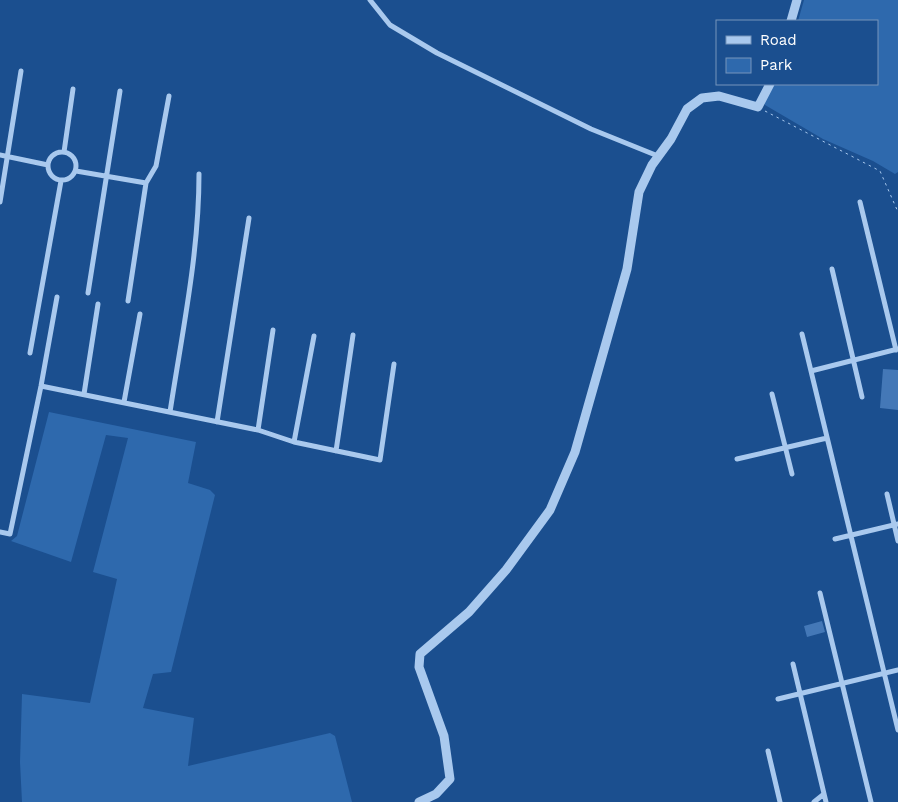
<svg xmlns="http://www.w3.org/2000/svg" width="898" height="802" font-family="'Work Sans',sans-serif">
<rect width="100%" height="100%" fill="#1b4f8f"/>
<path fill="#2e69ad" d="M 804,0 L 898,0 L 898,172 L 895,174 L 873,161 L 823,139 L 765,105 L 765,100 L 774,84 L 877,84 L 877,21 L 798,21 Z
M 49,412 L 196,442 L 188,483 L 210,490 L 215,495 L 171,672 L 153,674 L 143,708 L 194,718 L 188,766 L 330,733 L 335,736 L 352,802 L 22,802 L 20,762 L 22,694 L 90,703 L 117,579 L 93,572 L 128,438 L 106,435 L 71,562 L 11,541 L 17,536 Z"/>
<path fill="#4478b7" d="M 883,369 L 898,370 L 898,410 L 880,408 Z
M 822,621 L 825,632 L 807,637 L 804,626 Z"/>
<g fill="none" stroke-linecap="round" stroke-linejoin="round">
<path stroke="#a9c9ee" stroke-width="1" stroke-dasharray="2.5 4" stroke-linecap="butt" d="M 765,111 L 880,171 L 898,212"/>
<path stroke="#a9c9ee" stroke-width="5" d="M 370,0 L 390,25 L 437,53 L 591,129 L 658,156
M48 166a14 14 0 1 1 28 0a14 14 0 1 1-28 0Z
M 64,152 L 73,89
M 0,155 L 48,165
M 76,171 L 146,183
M 0,202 L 21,71
M 860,202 L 896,350
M 832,269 L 862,397
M 88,293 L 120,91
M 128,301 L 146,183 L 156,166 L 169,96
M 802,334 L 898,730
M 30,353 L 61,181
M 811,371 L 898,349
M 41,386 L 258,430 L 294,442 L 380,460 L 394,364
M 84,394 L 98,304
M 772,394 L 792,474
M 124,402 L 140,314
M 170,412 C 182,333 199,254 199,174
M 217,422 L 249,218
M 258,430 L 273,330
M 294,442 L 314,336
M 336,451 L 353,335
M 737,459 L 827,438
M 887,494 L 898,541
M 0,532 L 10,534 L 41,386 L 57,297
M 835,539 L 898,524
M 820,593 L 871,802
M 793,664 L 826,802
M 778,699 L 898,670
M 768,751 L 780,802
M 814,802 L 824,794"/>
<path stroke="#a9c9ee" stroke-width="9" d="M 791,21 L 797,0
M 419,802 L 436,794 L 450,779 L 444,736 L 419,667 L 420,654 L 469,612 L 506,570 L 550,510 L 575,452 L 627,269 L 639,192 L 652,165 L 671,139 L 687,109 L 702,98 L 719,96 L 758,107 L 770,84"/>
</g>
<rect x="716" y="20" width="162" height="65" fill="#1b4f8f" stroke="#7695bc"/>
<rect x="726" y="36" width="25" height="8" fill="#a9c9ee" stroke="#7695bc"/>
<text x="760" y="45" font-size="15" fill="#ffffff">Road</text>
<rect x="726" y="58" width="25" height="15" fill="#2e69ad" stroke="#7695bc"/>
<text x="760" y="70" font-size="15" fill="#ffffff">Park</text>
</svg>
